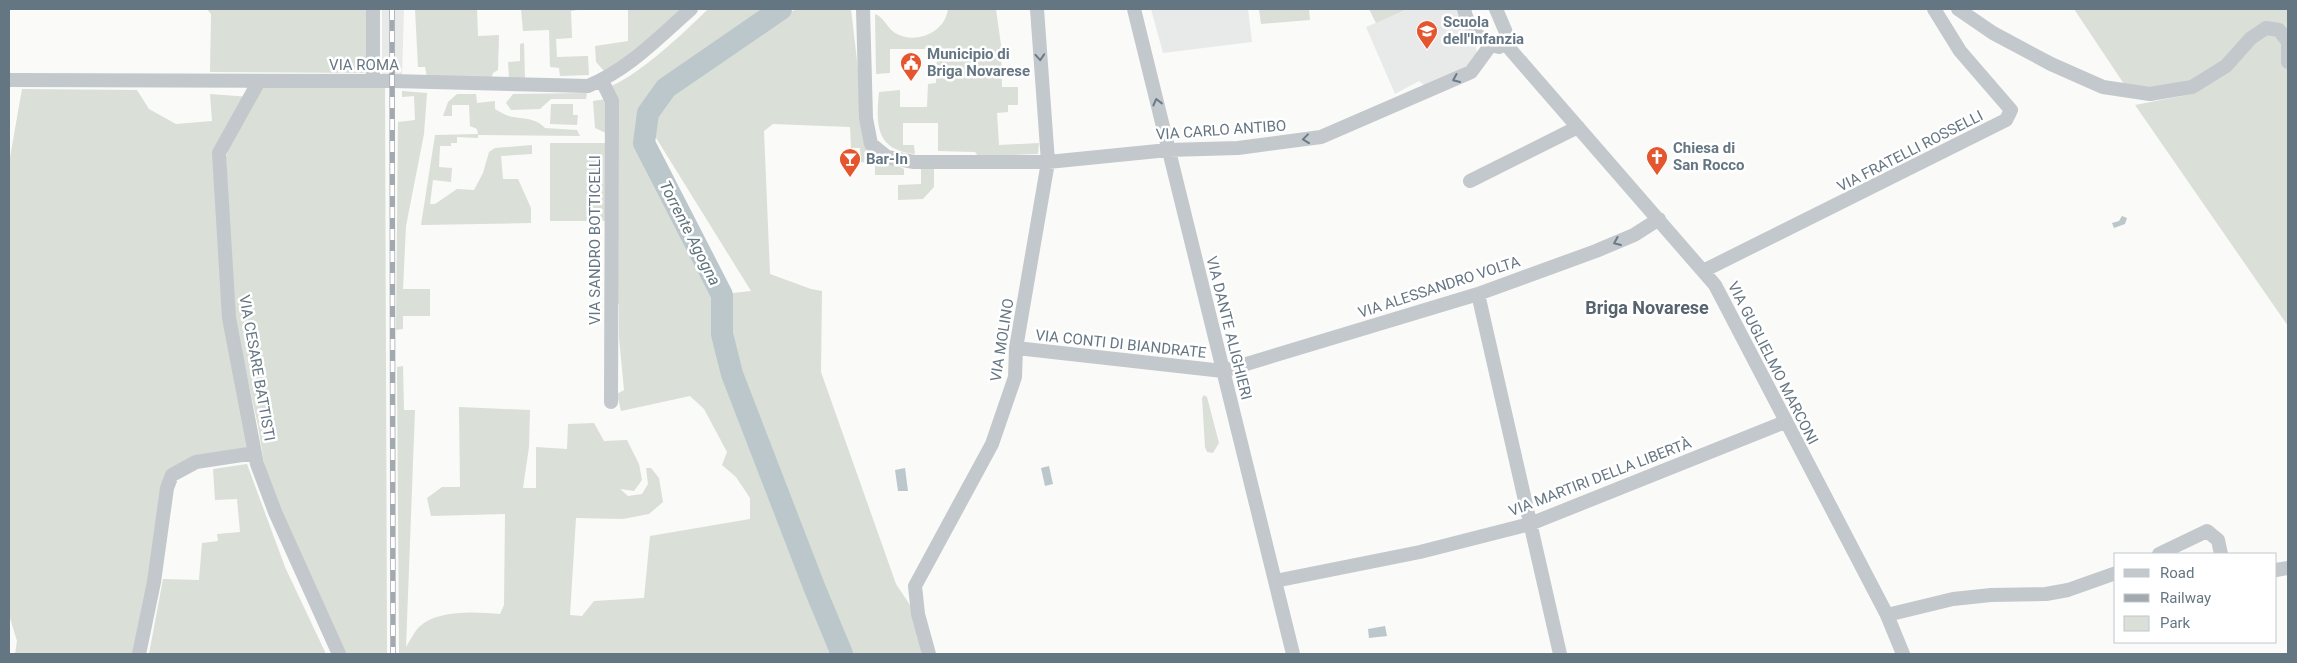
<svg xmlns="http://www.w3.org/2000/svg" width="2297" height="663" font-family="Roboto,sans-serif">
<rect width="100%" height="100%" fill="#fafaf8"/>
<path fill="#e8e9e9" d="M 382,9 L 404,9 L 402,77 L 382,76 Z
M 1151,9 L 1248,9 L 1252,42 L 1163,53 Z
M 1409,9 L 1459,9 L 1476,47 L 1477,54 L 1470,65 L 1425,86 L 1419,81 L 1395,94 L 1366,27 Z"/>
<path fill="#dadfd7" d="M 207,9 L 368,9 L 369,73 L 210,72 L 211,14 Z
M 415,9 L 477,9 L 478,36 L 499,35 L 498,70 L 493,73 L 491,79 L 427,77 L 425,67 L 418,67 Z
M 521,9 L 583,9 L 571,11 L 572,38 L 556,39 L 557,57 L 588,56 L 589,75 L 560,76 L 559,68 L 550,67 L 549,30 L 523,31 Z
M 628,9 L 688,9 L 630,58 L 604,71 L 596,62 L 595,46 L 628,41 Z
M 708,9 L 774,9 L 664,88 L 646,113 L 643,143 L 719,295 L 720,334 L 730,375 L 840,654 L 399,654 L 397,367 L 403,366 L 404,410 L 415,410 L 406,647 C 410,641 414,632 419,627 C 438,609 476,612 500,614 L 504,605 L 505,514 L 431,516 L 427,498 L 442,487 L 460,487 L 459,407 L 530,410 L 529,447 L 523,488 L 536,488 L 536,447 L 567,449 L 568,424 L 594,423 L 604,441 L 627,440 L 639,464 L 642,480 L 634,491 L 620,489 L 628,496 L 642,494 L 648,484 L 646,468 L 651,468 L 659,478 L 663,502 L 649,514 L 623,519 L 576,518 L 570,615 L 582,616 L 594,601 L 644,598 L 650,536 L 750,519 L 750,498 L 736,477 L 722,465 L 727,452 L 704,409 L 690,396 L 621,411 L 617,394 L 624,390 L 619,338 L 619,304 L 615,302 L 611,86 C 640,74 685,32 708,9 Z
M 797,9 L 851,9 L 862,104 L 885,159 L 904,169 L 904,175 L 875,175 L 875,163 L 861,162 L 860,148 L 851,148 L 850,127 L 773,124 L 764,131 L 770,274 L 811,289 L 822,291 L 821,372 L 896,584 L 916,614 L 927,654 L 845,654 L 734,374 L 725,334 L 724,294 L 751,291 L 653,133 L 659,104 L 691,76 L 764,24 Z
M 948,9 L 996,9 L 1001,45 L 1002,87 L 1018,87 L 1018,105 L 1008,105 L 1008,112 L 997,113 L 999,145 L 1039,143 L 1038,154 L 978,156 L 975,152 L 938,151 L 938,123 L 903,123 L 903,145 L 914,145 L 915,154 C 875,150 876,124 879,92 L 900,90 L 900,107 L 927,107 L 928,84 L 936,83 L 937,49 L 890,49 L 890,73 L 876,74 L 875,14 C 884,17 887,28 895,33 C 915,45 945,33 948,9 Z
M 1259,9 L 1309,9 L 1310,20 L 1261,24 Z
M 1369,9 L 1408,9 L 1376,23 Z
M 2074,9 L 2288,9 L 2288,37 L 2266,26 C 2243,46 2220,71 2192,84 C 2177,90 2142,88 2126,87 Z
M 2266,30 L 2278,32 L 2288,65 L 2288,326 L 2135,105 L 2192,94 Z
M 524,43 L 525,78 L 509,78 L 508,62 L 520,61 L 520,44 Z
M 263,84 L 385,84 L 387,654 L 343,654 L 275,498 L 264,463 L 258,426 L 234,316 L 226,157 L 232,140 Z
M 22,89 L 137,90 L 149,109 L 176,124 L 212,121 L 210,94 L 250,97 L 219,154 L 229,318 L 255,453 L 172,475 L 139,654 L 15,654 L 17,641 L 9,615 L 9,163 Z
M 402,91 L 427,93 L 424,134 L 406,226 L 403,289 L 430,289 L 430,316 L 403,316 L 403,329 L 396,330 L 398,122 L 415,120 L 414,96 L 402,97 Z
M 587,93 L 586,99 L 551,99 L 540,109 L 511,110 L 506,103 L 513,94 Z
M 457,94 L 476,94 L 477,103 L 495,101 L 495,109 C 498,111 502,113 506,115 C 519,120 535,116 545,128 L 577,130 L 580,136 L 478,135 L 478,138 L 457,137 L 457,143 L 451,143 L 451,146 L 440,146 L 439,167 L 452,168 L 451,182 L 433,180 L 430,204 L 435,204 L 457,189 L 474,190 L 483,173 L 489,152 L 495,148 L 532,145 L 532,154 L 501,156 L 503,179 L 518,179 L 531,208 L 531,223 L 421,225 L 435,135 L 478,134 L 477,129 L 470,126 L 469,105 L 452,105 L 452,116 L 443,116 L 448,102 Z
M 606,99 L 610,135 L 595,128 L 593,101 Z
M 551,104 L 573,104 L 573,115 L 578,115 L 577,125 L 550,124 Z
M 550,143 L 605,143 L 605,221 L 550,221 Z
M 921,169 L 934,169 L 934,187 L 923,199 L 898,200 L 898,185 L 921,184 Z
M 1204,395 L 1207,397 L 1219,443 L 1213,453 L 1207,452 L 1205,447 L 1202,398 Z
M 247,464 L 285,567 L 326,654 L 149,654 L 163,579 L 199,580 L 202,543 L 218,541 L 217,534 L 240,532 L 237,499 L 215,500 L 213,469 Z"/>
<path fill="#bbc7cb" d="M 2122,216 L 2127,218 L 2125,224 L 2114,228 L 2112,223 L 2119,221 Z
M 1049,466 L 1053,484 L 1045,486 L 1041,468 Z
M 905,468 L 908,491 L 898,491 L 895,470 Z
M 1385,626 L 1387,636 L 1369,638 L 1368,629 Z"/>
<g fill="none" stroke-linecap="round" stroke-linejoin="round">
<path stroke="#bbc7cb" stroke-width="22" d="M 781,9 L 666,88 L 648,113 L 644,143 L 722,295 L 722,334 L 732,374 L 815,589 L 842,654"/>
<path stroke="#c3c8cc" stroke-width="14" d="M 373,9 L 373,81
M 863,9 L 866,118 L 871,144 L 887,157 L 914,162 L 1048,162 L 1168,150 L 1238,148 L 1321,137 L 1471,72 L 1490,46
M 1134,9 L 1293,654
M 1464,9 C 1467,25 1482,45 1499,47
M 1496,9 L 1505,30 L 1509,48 L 1715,285 L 1887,615 L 1903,654
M 1958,9 L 1993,33 L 2051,64 L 2103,87 L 2150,94 L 2192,87 L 2226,66 L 2251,38 L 2266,28 L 2279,30 L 2288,42
M 2288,43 L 2288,62
M 9,80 L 393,81 L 588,86 C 628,70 659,37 691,9
M 259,81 L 219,153 L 229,318 L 257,464 L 275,512 L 339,654
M 602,81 L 612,101 L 611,402
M 1470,181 L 1578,127
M 1703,271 L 2006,120 L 2011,110 L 1960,51 L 1934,9
M 1478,294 L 1560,654
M 1016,348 L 1223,371 L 1478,294 L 1596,251 L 1634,235 L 1659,219
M 2159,554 L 2207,531 L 2218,540 L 2221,554
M 2276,570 L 2288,568
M 1275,581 L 1420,552 L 1530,524 L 1785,422
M 1887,615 L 1953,599 L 1991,595 L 2046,594 L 2068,590 L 2116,573
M 139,654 L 154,582 L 167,488 L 172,475 L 196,462 L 255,453
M 929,654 L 918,614 L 915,586 L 992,444 L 1015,377 L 1016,348 L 1048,162 L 1037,9"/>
<g stroke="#a2aab0" stroke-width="5.5">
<path id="rail" d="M 392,9 L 393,654"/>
</g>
<use href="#rail" stroke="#fff" stroke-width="4" stroke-dasharray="11" stroke-linecap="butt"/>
</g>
<defs><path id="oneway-chevron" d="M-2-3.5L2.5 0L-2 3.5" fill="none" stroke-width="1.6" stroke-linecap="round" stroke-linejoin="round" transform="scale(1.25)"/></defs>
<g stroke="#6a7a87">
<use href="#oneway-chevron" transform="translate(1040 57) rotate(86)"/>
<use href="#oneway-chevron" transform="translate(1456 79) rotate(156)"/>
<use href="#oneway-chevron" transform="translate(1157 102) rotate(-104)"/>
<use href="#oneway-chevron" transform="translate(1306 139) rotate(173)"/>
<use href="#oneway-chevron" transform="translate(1617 242) rotate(157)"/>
</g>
<defs>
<g id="school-pin" transform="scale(1.125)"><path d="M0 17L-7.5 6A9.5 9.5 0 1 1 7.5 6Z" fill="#e4572e" stroke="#fff"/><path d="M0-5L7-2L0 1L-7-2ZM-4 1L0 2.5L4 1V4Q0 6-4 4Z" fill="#fff"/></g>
<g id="civic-pin" transform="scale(1.125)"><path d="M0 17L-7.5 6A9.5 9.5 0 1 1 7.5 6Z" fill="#e4572e" stroke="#fff"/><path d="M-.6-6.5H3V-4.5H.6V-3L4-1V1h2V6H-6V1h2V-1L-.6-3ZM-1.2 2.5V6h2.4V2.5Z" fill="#fff"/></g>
<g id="church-pin" transform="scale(1.125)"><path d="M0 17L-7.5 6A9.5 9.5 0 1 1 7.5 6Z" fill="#e4572e" stroke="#fff"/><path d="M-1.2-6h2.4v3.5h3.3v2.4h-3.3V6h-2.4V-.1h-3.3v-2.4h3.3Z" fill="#fff"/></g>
<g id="bar-pin" transform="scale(1.125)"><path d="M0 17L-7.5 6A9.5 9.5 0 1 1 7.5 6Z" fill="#e4572e" stroke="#fff"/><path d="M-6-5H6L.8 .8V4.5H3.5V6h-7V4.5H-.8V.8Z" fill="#fff"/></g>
</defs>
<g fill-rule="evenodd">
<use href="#school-pin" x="1427" y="31"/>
<use href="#civic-pin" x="911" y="63"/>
<use href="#church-pin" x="1657" y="157"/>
<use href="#bar-pin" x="850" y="159"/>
</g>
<g text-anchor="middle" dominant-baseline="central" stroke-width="5" stroke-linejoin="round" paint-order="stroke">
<g font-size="15" font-weight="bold" fill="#657683" stroke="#fff" text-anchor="start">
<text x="1443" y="22">Scuola<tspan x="1443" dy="17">dell'Infanzia</tspan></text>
<text x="927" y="54">Municipio di<tspan x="927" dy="17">Briga Novarese</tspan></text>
<text x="1673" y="148">Chiesa di<tspan x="1673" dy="17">San Rocco</tspan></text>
<text x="866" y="159">Bar-In</text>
</g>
<g font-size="15" fill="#657683" stroke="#fff">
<text x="364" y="65">VIA ROMA</text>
<text transform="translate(1221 130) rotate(-4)">VIA CARLO ANTIBO</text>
<text transform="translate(1910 151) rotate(-27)">VIA FRATELLI ROSSELLI</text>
<text transform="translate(595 240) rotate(-90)">VIA SANDRO BOTTICELLI</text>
<text transform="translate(1439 287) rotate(-18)">VIA ALESSANDRO VOLTA</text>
<text transform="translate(1229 328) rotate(76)">VIA DANTE ALIGHIERI</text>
<text transform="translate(1002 340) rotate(-81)">VIA MOLINO</text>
<text transform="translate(1121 344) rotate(6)">VIA CONTI DI BIANDRATE</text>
<text transform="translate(1773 363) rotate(63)">VIA GUGLIELMO MARCONI</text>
<text transform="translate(257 368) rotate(80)">VIA CESARE BATTISTI</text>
<text transform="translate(1600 477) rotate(-21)">VIA MARTIRI DELLA LIBERTÀ</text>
</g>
<g font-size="16" font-style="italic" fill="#60757c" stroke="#fff">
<text transform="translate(690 233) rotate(63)">Torrente Agogna</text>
</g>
<g font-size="18" font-weight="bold" fill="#57646e" stroke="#fff">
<text x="1647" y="307">Briga Novarese</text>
</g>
</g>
<rect width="2297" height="663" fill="none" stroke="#657683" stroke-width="20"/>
<rect x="2114" y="553" width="162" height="90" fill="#ffffff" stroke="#c1c8cd"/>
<rect x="2124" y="569" width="25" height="8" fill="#c3c8cc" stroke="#c1c8cd"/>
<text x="2160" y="578" font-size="15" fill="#657683">Road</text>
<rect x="2124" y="594" width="25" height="8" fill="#a2aab0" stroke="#c1c8cd"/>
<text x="2160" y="603" font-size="15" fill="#657683">Railway</text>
<rect x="2124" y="616" width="25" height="15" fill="#dadfd7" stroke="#c1c8cd"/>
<text x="2160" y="628" font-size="15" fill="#657683">Park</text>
</svg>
